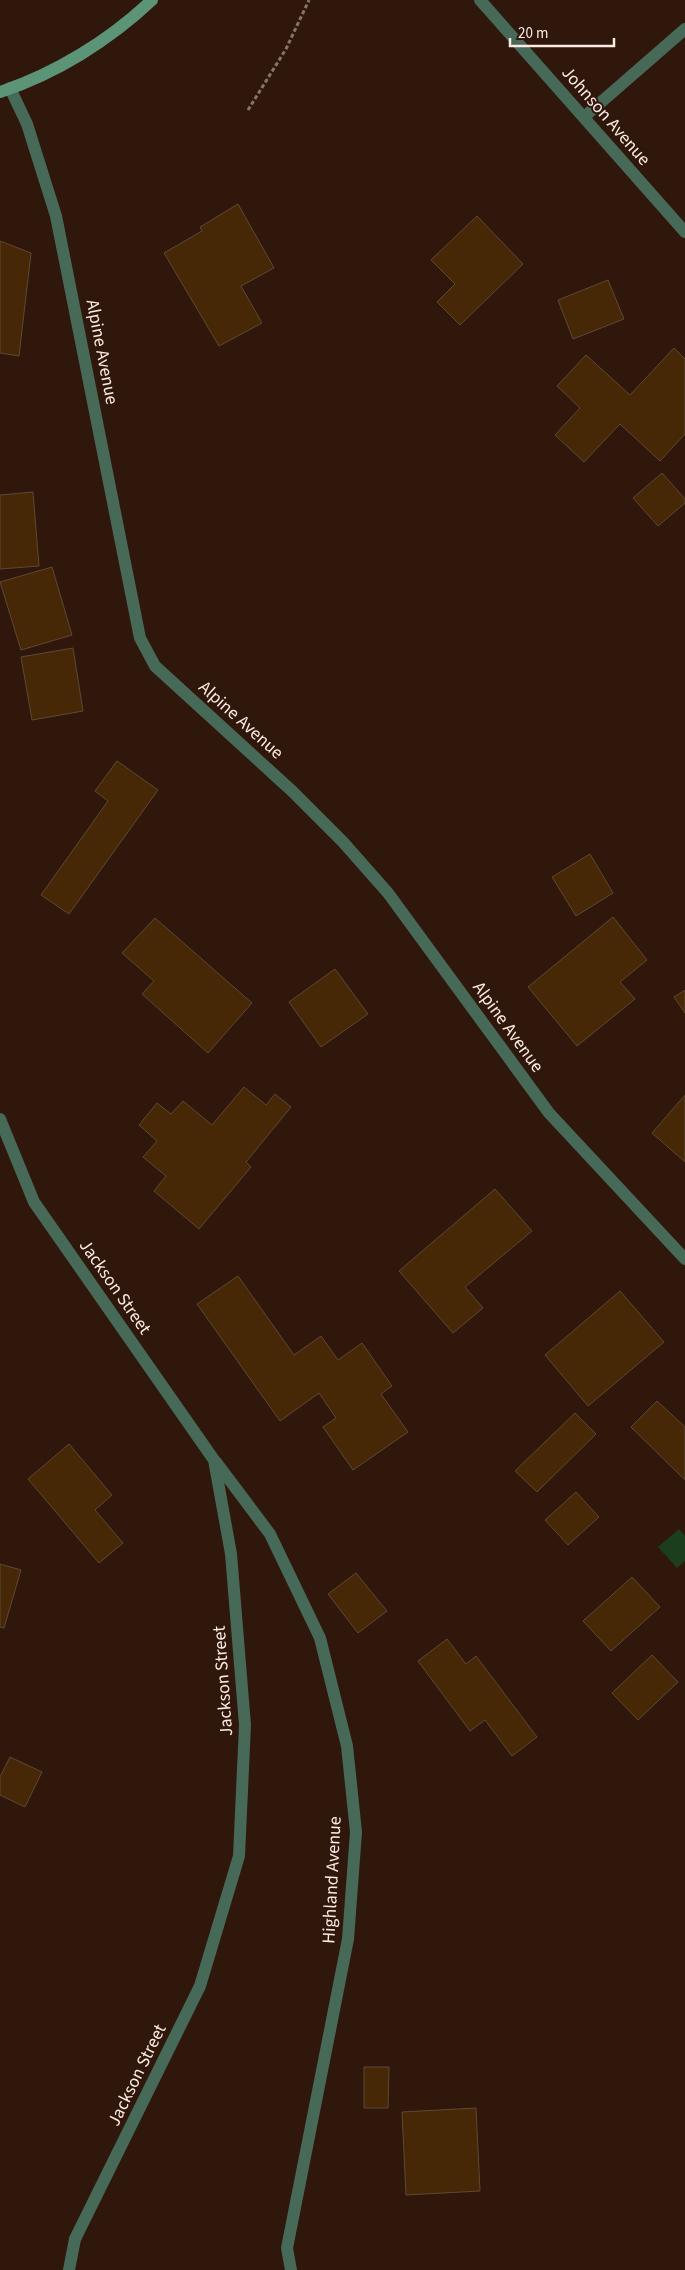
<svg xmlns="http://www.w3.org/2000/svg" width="685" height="2270" font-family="'Source Sans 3',sans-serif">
<rect width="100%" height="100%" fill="#2f170c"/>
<path fill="#1b3e1d" d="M 679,1529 L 685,1536 L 685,1561 L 677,1568 L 658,1547 Z"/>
<path fill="#472806" stroke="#5f4834" d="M 238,204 L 274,268 L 241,286 L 262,323 L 219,346 L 164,253 L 202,231 L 200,227 Z
M 477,216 L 523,264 L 460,325 L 437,302 L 455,284 L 431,260 Z
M 0,241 L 31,253 L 19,356 L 0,353 Z
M 608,280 L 624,319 L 573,339 L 558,300 Z
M 674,348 L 685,359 L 685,434 L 660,461 L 620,424 L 584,462 L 555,435 L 580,408 L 557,386 L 586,355 L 630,395 Z
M 662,473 L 685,499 L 685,503 L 658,526 L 633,498 Z
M 33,492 L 39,566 L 0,569 L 0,495 Z
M 52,567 L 72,635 L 21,650 L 0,582 Z
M 73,648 L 83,711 L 32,720 L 21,657 Z
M 117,761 L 158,790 L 69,914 L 41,895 L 108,801 L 95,791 Z
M 590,854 L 613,893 L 576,916 L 552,877 Z
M 613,917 L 647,960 L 620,982 L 635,999 L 577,1046 L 528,987 Z
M 155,918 L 252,1003 L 208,1053 L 142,994 L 154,981 L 122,953 Z
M 335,969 L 368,1014 L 321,1047 L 289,1002 Z
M 685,990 L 685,1013 L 674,997 Z
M 244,1087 L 266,1105 L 275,1094 L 291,1107 L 246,1162 L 251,1167 L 199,1229 L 154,1191 L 166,1176 L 143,1157 L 157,1141 L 139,1125 L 157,1103 L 171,1114 L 183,1101 L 212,1125 Z
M 685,1095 L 685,1162 L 652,1133 Z
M 495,1189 L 532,1231 L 465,1287 L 483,1308 L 453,1333 L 399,1271 Z
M 238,1276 L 294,1355 L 321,1336 L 338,1360 L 362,1343 L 392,1386 L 381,1394 L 408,1432 L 353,1470 L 323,1427 L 336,1418 L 319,1393 L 280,1421 L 197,1304 Z
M 620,1291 L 664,1342 L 588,1406 L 545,1355 Z
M 657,1401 L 685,1427 L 685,1480 L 631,1427 Z
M 575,1413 L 596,1434 L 537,1492 L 515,1471 Z
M 69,1444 L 112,1495 L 95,1510 L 123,1543 L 99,1563 L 28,1479 Z
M 576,1492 L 599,1517 L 568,1545 L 545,1520 Z
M 0,1564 L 21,1570 L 4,1628 L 0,1627 Z
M 356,1573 L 387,1611 L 358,1633 L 328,1594 Z
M 632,1577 L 660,1607 L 611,1651 L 583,1621 Z
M 447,1639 L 466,1664 L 476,1656 L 537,1737 L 512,1756 L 485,1720 L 470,1731 L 418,1661 Z
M 652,1655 L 678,1682 L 638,1720 L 612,1693 Z
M 10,1757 L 42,1772 L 25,1807 L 0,1795 L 0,1777 Z
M 364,2067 L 389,2067 L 388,2108 L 364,2108 Z
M 476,2108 L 480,2191 L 406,2195 L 402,2112 Z"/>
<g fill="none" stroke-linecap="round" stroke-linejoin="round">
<path stroke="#897369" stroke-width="3" stroke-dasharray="4 2.5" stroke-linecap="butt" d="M 248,110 L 286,49 L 309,0"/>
<path stroke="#476957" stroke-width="12" d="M 584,117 L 685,29"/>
<path stroke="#476957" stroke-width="12" d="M 480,0 L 685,232
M 10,88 L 27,124 L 56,216 L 140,638 L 155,666 L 292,791 L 343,842 L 388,893 L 549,1113 L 685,1259
M 0,1119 L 34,1202 L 214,1460 L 231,1554 L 245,1725 L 239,1856 L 200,1986 L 75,2239 L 69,2270
M 216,1462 L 270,1534 L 320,1638 L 347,1746 L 356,1832 L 348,1939 L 287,2248 L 291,2270"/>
<path stroke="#5c9477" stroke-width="12" d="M 0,92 C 55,74 110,40 152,0"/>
</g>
<g text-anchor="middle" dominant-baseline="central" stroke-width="4" stroke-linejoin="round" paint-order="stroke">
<g font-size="18" fill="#fceae2" stroke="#2f170c">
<text transform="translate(606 116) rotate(49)">Johnson Avenue</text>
<text transform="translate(102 352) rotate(79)">Alpine Avenue</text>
<text transform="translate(241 720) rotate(42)">Alpine Avenue</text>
<text transform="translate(508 1027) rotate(54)">Alpine Avenue</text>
<text transform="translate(115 1287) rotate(55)">Jackson Street</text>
<text transform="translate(223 1681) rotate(-94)">Jackson Street</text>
<text transform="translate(332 1880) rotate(-87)">Highland Avenue</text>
<text transform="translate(137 2075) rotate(-64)">Jackson Street</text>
</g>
</g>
<path d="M510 38v8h104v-8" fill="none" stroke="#fceae2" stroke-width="2.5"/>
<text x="518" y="38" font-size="15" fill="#fceae2" stroke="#2f170c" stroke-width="4" paint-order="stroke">20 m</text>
</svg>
